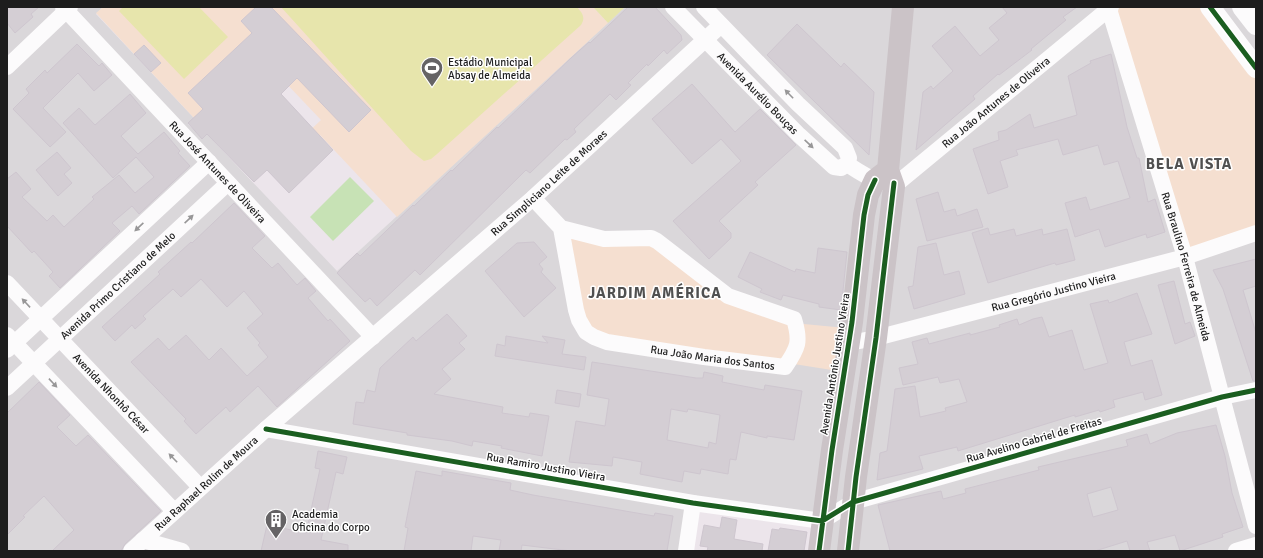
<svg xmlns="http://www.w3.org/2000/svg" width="1263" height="558" font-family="Signika,sans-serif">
<rect width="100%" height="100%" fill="#ece5eb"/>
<path fill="#dad7da" d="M 7,7 L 103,7 L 96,14 L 194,118 L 188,124 L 202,138 L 207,134 L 337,271 L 625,7 L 1109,7 L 1256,233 L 1256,551 L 819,551 L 821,523 L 691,505 L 684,551 L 7,551 Z
M 1209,7 L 1256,7 L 1256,68 Z"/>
<path fill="#f5dfd0" d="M 103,7 L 593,7 L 608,23 L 397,217 L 320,135 L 310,144 L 303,137 L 321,120 L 245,40 L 188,93 L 221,129 L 194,118 L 151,72 L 161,63 L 134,54 L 96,13 Z
M 1111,7 L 1209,7 L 1256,69 L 1256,233 L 1185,257 Z
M 570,232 L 648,241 L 701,281 L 793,323 L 846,328 L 838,371 L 591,332 L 580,314 Z"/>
<path fill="#e7e5ac" d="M 123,7 L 199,7 L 228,37 L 184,79 L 119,11 Z
M 281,7 L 577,7 C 582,13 586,17 581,25 L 437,154 L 431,159 L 424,161 L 411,151 Z
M 593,7 L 625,7 L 608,23 Z"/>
<path fill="#c7e2b5" d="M 350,177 L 374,201 L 333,241 L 310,217 Z"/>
<path fill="#d4ced4" stroke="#cec6cf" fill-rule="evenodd" d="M 7,7 L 39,7 L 31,14 L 33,17 L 15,33 L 7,23 Z
M 256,7 L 271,7 L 371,110 L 349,132 L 297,78 L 281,94 L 333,150 L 289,193 L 267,170 L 254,182 L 207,134 L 202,139 L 188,123 L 203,109 L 188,93 L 252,33 L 241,21 Z
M 628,7 L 655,7 L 681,35 L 682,40 L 667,54 L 664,50 L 648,66 L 647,64 L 628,83 L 631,85 L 616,100 L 610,94 L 574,129 L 576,132 L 567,140 L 565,139 L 530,173 L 526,170 L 420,275 L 415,270 L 377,306 L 370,298 L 365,302 L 337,273 L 357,253 L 360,256 L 413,205 L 414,206 L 451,170 L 452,171 L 497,127 L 498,128 L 571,58 L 589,42 L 590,43 Z
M 1002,7 L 1077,7 L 1063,17 L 1066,20 L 1031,49 L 1032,50 L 999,75 L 998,74 L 973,96 L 975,99 L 916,150 L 923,92 L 931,86 L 933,89 L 953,71 L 932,46 L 955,26 L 980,56 L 999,40 L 989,28 L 1007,13 Z
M 797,24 L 841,67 L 844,63 L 874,92 L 869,155 L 767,55 Z
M 77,44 L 99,66 L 102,63 L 112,75 L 94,91 L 78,73 L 43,108 L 66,132 L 50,147 L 13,109 L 29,93 L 26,89 L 45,70 L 47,73 Z
M 144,45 L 161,63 L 151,72 L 134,54 Z
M 1111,54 L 1127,127 L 1137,158 L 1139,158 L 1148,202 L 1155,199 L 1165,232 L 1147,238 L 1146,234 L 1105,247 L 1099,229 L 1075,237 L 1065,203 L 1086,197 L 1090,210 L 1130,198 L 1118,161 L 1104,165 L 1098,145 L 1063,155 L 1058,139 L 1016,150 L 1018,155 L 1000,161 L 1008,187 L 988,194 L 973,149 L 999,140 L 998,132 L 1006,130 L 1030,114 L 1034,128 L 1077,115 L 1068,76 L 1091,63 L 1090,61 Z
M 692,84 L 735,132 L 760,109 L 796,145 L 755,182 L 758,185 L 719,221 L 731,233 L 731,238 L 709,259 L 673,221 L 741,161 L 721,139 L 692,164 L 652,119 Z
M 130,94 L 146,113 L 121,136 L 138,154 L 164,132 L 180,151 L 178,153 L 190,166 L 139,214 L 132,206 L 112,223 L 120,231 L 60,288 L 49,276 L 53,272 L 34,251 L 32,253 L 7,226 L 7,179 L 16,172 L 31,189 L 22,197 L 47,221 L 53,215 L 64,227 L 94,199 L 92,197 L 119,175 L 135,193 L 154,177 L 136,157 L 113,178 L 63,123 L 79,108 L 95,125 Z
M 57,152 L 71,168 L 64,174 L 72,183 L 58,196 L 36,170 Z
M 938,192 L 944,212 L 955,209 L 957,216 L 977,209 L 983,227 L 927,241 L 916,199 Z
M 234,203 L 265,236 L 252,248 L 272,268 L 278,263 L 297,285 L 305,278 L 316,291 L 308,298 L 328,321 L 330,319 L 350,341 L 277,407 L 258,386 L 230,412 L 226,407 L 196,434 L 184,421 L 186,419 L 131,362 L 158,338 L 169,350 L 186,335 L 209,360 L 221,348 L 247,376 L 268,357 L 258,345 L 260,343 L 247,328 L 263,314 L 244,291 L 227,307 L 201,279 L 181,297 L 173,289 L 143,316 L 146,319 L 135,329 L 132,325 L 115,341 L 102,327 L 160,274 L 158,272 L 191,242 L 192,243 Z
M 988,228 L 990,235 L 1014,229 L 1016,236 L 1042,229 L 1043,235 L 1067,229 L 1075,260 L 1056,265 L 1055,263 L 988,283 L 972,233 Z
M 534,242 L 547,257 L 539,264 L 543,269 L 541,272 L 556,288 L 524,317 L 485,271 L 517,243 Z
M 936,243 L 944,275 L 959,271 L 965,294 L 914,309 L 908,287 L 913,286 L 918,247 Z
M 818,248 L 847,252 L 841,310 L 819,307 L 819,304 L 783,295 L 781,300 L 760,292 L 762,289 L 738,277 L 750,252 L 795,272 L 796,269 L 815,273 Z
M 1256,259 L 1256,286 L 1243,290 L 1256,333 L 1256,381 L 1253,381 L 1223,289 L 1213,270 Z
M 1174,281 L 1185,324 L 1190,322 L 1195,336 L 1175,344 L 1158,285 Z
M 1137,293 L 1152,334 L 1124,342 L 1131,366 L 1152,360 L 1162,395 L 1145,400 L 1143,392 L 1113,400 L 1115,407 L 1100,412 L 1099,410 L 1075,417 L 1075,415 L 958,451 L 957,447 L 919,456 L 923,469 L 877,480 L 880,453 L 887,451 L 895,389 L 915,386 L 920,417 L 946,411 L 945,408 L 967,402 L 959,379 L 940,383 L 938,377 L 903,385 L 899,368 L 918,364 L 912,342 L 927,338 L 929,344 L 970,333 L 970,335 L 1000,327 L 999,325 L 1017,319 L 1019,325 L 1033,319 L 1042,317 L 1049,337 L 1072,330 L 1084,370 L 1108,363 L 1090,304 L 1108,300 L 1109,303 Z
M 447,314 L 467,336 L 459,343 L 465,349 L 442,369 L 451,379 L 434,394 L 503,407 L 502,413 L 529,417 L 530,413 L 549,416 L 542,456 L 501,448 L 502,446 L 473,441 L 472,446 L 452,441 L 407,435 L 407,433 L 353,424 L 356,402 L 364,403 L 367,390 L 375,392 L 380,368 L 413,337 L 416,341 Z
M 506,336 L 548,343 L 542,336 L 565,340 L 562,354 L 586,357 L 584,370 L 495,356 L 497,344 L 505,346 Z
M 592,362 L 696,378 L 703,378 L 704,372 L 723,376 L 722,382 L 764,390 L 765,385 L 802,391 L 794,440 L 767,436 L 767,438 L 741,432 L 736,460 L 730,459 L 728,474 L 701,469 L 700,474 L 684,471 L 682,482 L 640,474 L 642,462 L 613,457 L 612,466 L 569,462 L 576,421 L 605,426 L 609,399 L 587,395 ZM 671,409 L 687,412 L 688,409 L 720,415 L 716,444 L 709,442 L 708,448 L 667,440 Z
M 39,382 L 70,415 L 57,427 L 76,446 L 88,435 L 161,511 L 125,544 L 121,551 L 52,551 L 74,530 L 44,496 L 23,516 L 25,517 L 7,535 L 7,413 Z
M 557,390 L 581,394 L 579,407 L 555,403 Z
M 1216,425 L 1225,456 L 1232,493 L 1243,527 L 1222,534 L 1223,537 L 1180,551 L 1175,535 L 1147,542 L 1150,551 L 1130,551 L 1127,541 L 1095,551 L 890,551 L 878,505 L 941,491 L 943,499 L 966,493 L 965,489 L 1039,470 L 1038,467 L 1128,446 L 1126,440 L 1147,434 L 1150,444 L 1177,433 ZM 1111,487 L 1118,510 L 1093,517 L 1087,494 Z
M 318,451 L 347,457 L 343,474 L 336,472 L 321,540 L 348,545 L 348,551 L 261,551 L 267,525 L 306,533 L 320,469 L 315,468 Z
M 416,471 L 442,476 L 442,471 L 511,483 L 510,490 L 533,495 L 654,516 L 655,513 L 673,516 L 667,551 L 571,551 L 522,545 L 521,551 L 499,551 L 501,540 L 473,536 L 471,551 L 404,551 L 408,528 L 405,527 Z
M 722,517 L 737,520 L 734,539 L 763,544 L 762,551 L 707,551 L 708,547 L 700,546 L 704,525 L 720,528 Z
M 780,528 L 807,532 L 804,551 L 768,551 L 772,529 L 779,530 Z"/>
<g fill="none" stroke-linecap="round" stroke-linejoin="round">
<g stroke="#fcfbfc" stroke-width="16">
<path id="s1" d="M 63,7 L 373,337"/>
<path id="s2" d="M 673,7 L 799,135 L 834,167 L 841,168 L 847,164 L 849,158 L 845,148 L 798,104 L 704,7"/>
<path id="s3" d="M 1109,9 L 1185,257 L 1256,526"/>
<path d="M 7,67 L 70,7"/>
<path id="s4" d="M 847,164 C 861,173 883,189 900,181 L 1111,7"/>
<path id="s5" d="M 533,198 L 561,228 L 576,310 L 579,320 L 586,332 L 594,337 L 607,342 L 704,357 L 785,367 C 798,348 801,342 794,319 L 728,296 L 657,241 L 651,238 L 604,239 L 561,228"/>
<path id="s6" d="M 7,283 L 200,487"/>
<path d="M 7,335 L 174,511"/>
<path id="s7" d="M 849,343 L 876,338 L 1185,257 L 1256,233"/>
<path d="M 7,350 L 209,162"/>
<path id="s8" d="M 7,388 L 228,183"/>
<path d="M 266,429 L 693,503 L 822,521 L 853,502 L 1222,397 L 1256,390"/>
<path d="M 143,540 L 182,551"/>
<path id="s9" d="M 131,551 L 266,429 L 533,198 L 721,25"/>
<path d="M 686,551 L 693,503"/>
<path d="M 1236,551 L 1256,545"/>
</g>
<path stroke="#fcfbfc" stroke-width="20" d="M 1210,7 L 1256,68
M 1242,7 L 1256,25"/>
<path stroke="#cbc3c7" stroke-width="22" d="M 819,551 L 832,450 L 852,322 L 864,215 L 868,195 L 875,180 L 888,170
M 848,551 L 856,477 L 876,338 L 894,187 L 888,170 L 903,7"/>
<g stroke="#fff" stroke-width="8">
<path id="cycleway" d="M 1210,7 L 1256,68
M 266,429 L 693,503 L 822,521 L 853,502 L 1222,397 L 1256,390
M 819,551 L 832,450 L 852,322 L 864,215 L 868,195 L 875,180
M 848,551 L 856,477 L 876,338 L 894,183"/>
</g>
<use href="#cycleway" stroke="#1b5e20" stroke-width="5"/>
</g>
<defs><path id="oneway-solid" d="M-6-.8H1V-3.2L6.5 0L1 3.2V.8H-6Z"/></defs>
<g fill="#989798">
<use href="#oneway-solid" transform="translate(789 94) rotate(-134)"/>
<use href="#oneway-solid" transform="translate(809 144) rotate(43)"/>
<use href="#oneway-solid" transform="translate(189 219) rotate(-43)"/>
<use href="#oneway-solid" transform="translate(139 227) rotate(137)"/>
<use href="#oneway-solid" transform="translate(26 303) rotate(-133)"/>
<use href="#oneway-solid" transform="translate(53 383) rotate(47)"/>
<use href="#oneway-solid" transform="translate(173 458) rotate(-134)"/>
</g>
<defs>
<g id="stadium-pin" transform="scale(1.15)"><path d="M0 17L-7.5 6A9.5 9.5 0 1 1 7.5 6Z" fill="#656365" stroke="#fff"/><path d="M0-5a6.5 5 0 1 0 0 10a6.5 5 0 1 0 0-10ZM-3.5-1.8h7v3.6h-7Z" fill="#fff"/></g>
<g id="building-pin" transform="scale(1.15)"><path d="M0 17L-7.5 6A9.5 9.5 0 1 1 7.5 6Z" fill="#656365" stroke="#fff"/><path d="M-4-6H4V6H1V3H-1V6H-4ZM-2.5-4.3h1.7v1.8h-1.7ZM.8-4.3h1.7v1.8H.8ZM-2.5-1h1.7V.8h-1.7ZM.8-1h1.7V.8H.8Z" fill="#fff"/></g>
</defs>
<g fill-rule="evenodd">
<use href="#stadium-pin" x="432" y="68"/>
<use href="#building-pin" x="276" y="520"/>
</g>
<g text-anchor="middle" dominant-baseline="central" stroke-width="3" stroke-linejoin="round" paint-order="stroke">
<g font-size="11" fill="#1d1d1d" stroke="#fff" text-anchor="start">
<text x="448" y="62">Estádio Municipal<tspan x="448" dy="13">Absay de Almeida</tspan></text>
<text x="292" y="514">Academia<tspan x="292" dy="13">Oficina do Corpo</tspan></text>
</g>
<g font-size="11" fill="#1d1d1d" stroke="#fff">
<text stroke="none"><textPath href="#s2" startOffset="121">Avenida Aurélio Bouças</textPath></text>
<text stroke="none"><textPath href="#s4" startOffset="182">Rua João Antunes de Oliveira</textPath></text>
<text stroke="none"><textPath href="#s1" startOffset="226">Rua José Antunes de Oliveira</textPath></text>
<text stroke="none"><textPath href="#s9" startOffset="557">Rua Simpliciano Leite de Moraes</textPath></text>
<text stroke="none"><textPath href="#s3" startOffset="269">Rua Braulino Ferreira de Almeida</textPath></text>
<text stroke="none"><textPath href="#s8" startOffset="151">Avenida Primo Cristiano de Melo</textPath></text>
<text stroke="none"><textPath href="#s7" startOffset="211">Rua Gregório Justino Vieira</textPath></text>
<text stroke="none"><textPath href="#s5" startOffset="279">Rua João Maria dos Santos</textPath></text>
<text transform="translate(835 364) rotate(-81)">Avenida Antônio Justino Vieira</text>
<text stroke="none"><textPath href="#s6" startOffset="152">Avenida Nhonhô César</textPath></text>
<text transform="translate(1034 440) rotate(-16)">Rua Avelino Gabriel de Freitas</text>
<text transform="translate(546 467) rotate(10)">Rua Ramiro Justino Vieira</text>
<text stroke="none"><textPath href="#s9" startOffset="101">Rua Raphael Rolim de Moura</textPath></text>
</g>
<g font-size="15" font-weight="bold" letter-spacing="1" fill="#505050" stroke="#fff">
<text x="1189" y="164">BELA VISTA</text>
<text x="655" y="293">JARDIM AMÉRICA</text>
</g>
</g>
<rect width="1263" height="558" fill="none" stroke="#1d1d1d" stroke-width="16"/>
</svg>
